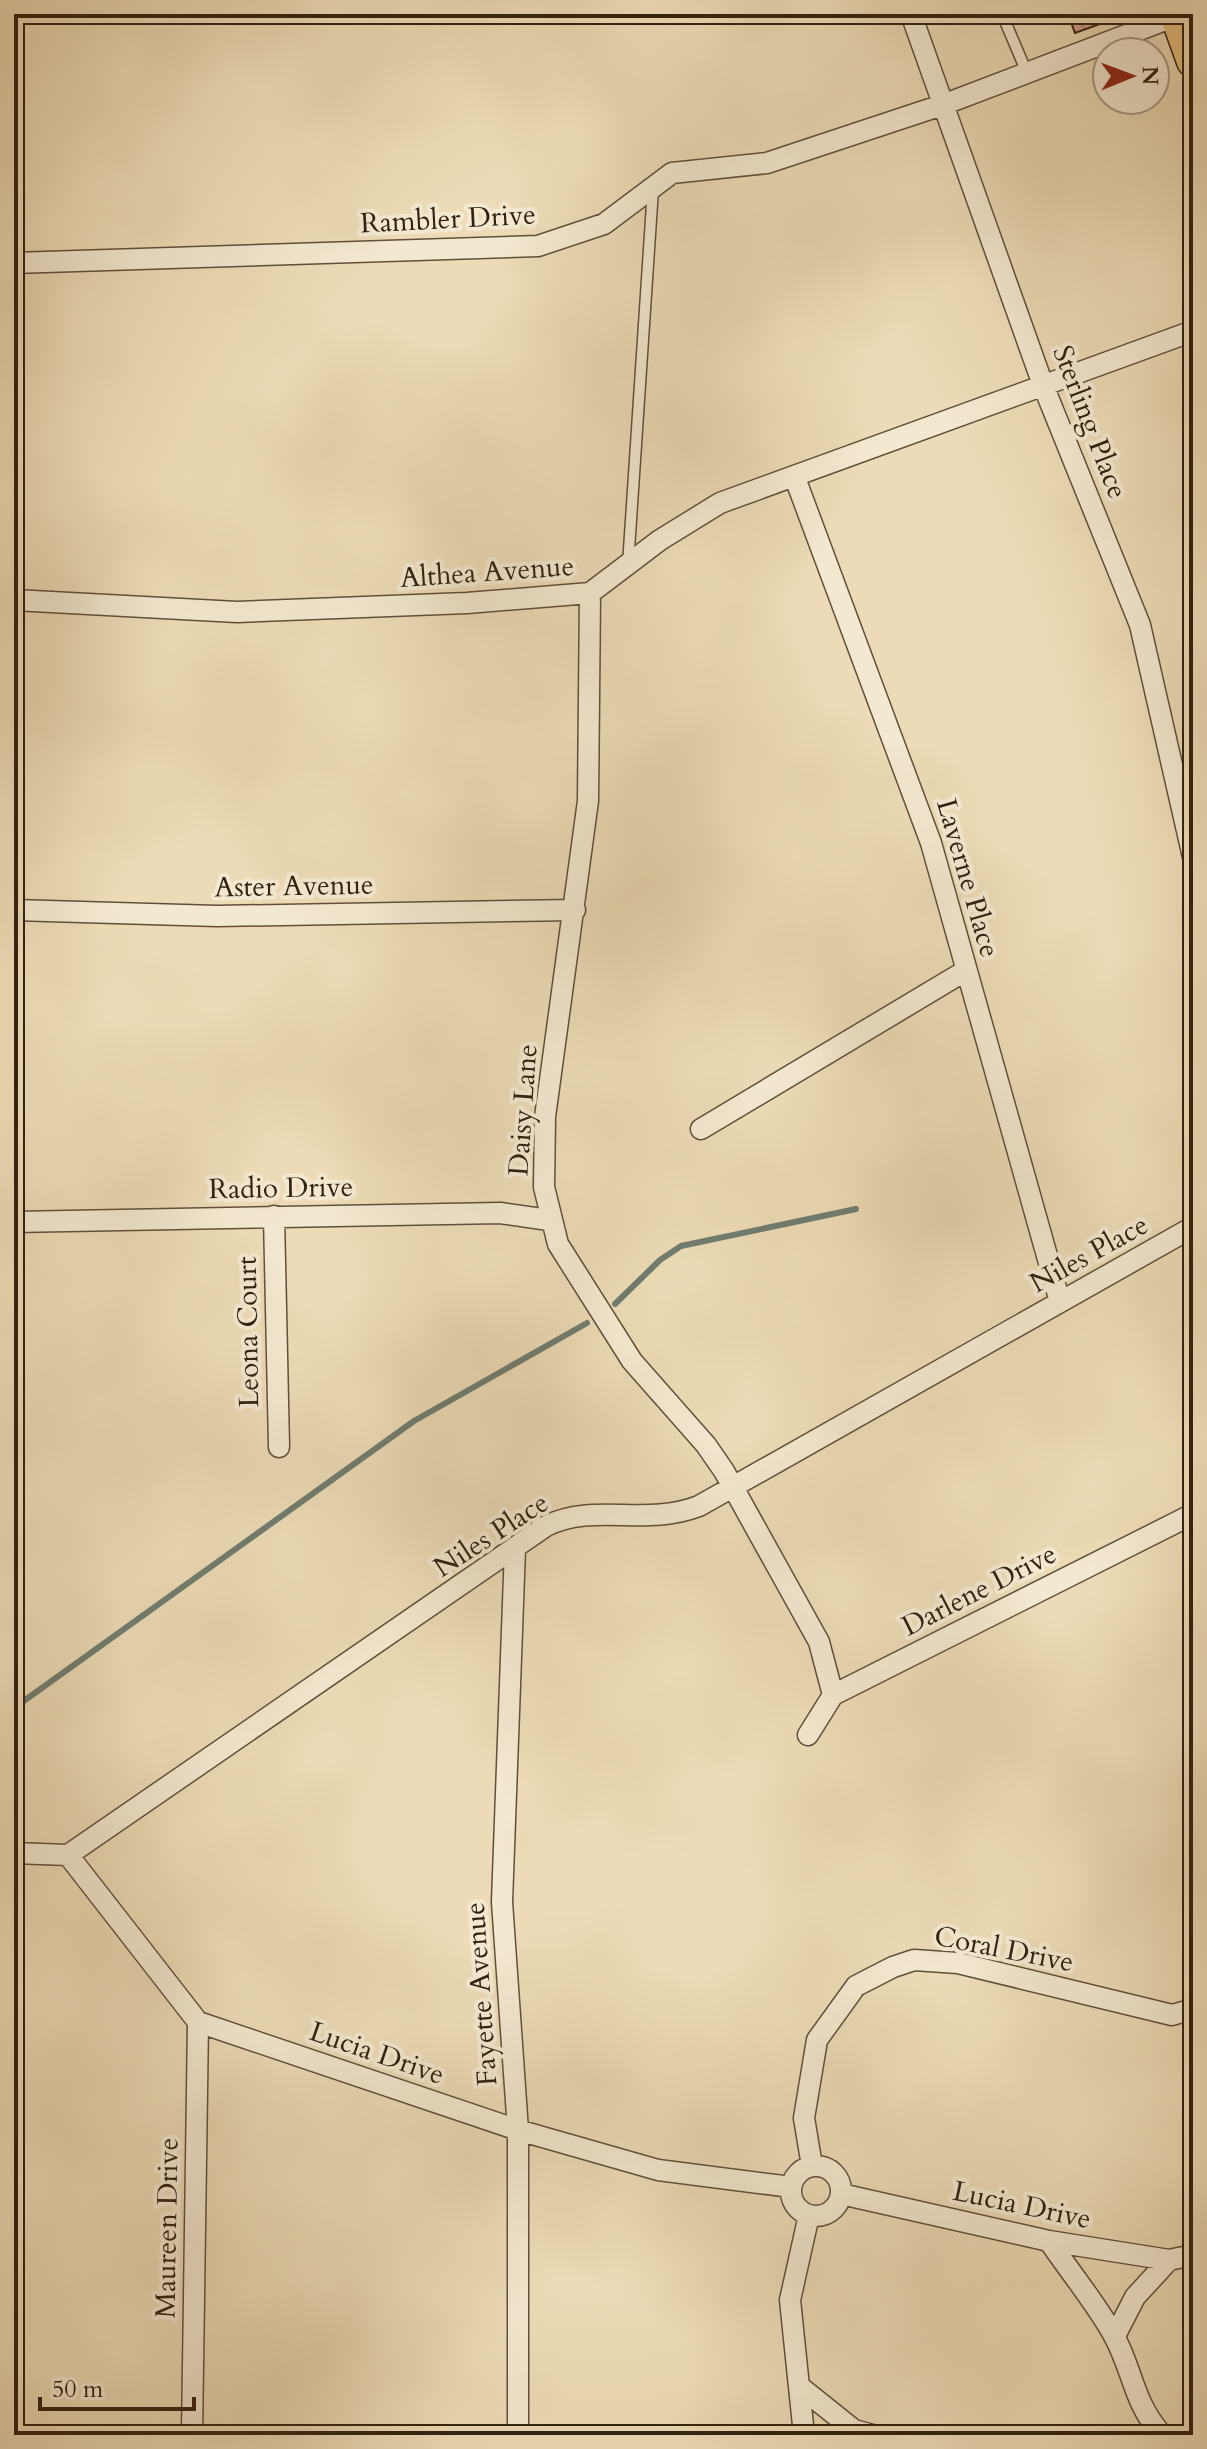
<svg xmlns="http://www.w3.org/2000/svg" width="1207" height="2449" font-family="Cardo,serif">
<defs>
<pattern id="building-back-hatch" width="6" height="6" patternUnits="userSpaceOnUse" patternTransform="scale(2)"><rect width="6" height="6" fill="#d8a18d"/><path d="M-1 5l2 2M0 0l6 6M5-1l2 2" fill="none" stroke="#b08372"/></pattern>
</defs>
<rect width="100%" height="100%" fill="#ecdbb6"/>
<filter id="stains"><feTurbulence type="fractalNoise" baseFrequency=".0025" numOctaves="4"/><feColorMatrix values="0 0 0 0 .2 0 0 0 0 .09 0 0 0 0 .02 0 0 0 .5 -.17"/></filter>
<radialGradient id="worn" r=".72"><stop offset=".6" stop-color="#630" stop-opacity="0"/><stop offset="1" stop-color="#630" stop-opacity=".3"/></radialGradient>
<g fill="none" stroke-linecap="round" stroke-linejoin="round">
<path stroke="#707d70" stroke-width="6" d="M 615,1304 L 660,1260 L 681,1246 L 856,1209
M 14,1708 L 414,1421 L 587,1323"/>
</g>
<path fill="url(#building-back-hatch)" stroke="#322111" stroke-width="2" d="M 1068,14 L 1122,14 L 1122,16 L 1075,33 Z"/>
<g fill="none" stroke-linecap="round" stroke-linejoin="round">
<g stroke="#60503a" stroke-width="13">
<path id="service" d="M 1002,14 L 1027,73
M 628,565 L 653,189"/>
</g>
<g stroke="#60503a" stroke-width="23">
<path id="minor" d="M 911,14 L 1043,385 L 1140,625 L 1193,857
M 14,263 L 538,246 L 604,224 L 672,173 L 767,163 L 945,104 L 1176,16
M 795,478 L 931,843 L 1060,1302
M 590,593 L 588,801 L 545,1117 L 544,1187 L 558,1244 L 632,1361 L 706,1445 L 724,1471 L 819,1642 L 833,1695
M 14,600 L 237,612 L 467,603 L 590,593 L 660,540 L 720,503 L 1193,331
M 14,910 L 217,916 L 575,910
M 701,1129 L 965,971
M 274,1216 L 279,1447
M 14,1222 L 500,1213 L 549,1220
M 515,1549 L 502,1902 L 518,2130 L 518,2435
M 808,1735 L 833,1695 L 1193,1514
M 14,1853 L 68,1855 L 546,1526 C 595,1502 644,1527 699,1506 L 1193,1227
M 68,1855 L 198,2022 L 518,2130 L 658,2170 L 791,2187
M791 2191a25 25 0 1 1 50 0a25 25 0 1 1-50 0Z
M 812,2166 L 804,2118 L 817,2040 L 856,1986 L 893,1967 L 914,1960 L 958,1963 L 1172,2015 L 1193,2009
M 841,2194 L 1049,2241 L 1169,2260 L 1193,2255
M 1049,2241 C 1070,2272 1095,2302 1113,2334 C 1133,2369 1132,2401 1162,2435
M 1115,2336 L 1135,2297 L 1169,2260
M 799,2386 L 854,2430 L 873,2435
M 192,2435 L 198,2022
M 804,2435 L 790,2300 L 809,2215"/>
</g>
<g stroke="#322111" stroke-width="35">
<path id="primary" d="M 1176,14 L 1193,61"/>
</g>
<use href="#service" stroke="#f3e8d0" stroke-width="10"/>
<use href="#minor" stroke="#f3e8d0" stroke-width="20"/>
<use href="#primary" stroke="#e6be7b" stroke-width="32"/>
</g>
<g text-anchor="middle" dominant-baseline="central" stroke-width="8" stroke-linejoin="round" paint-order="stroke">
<g font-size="28" fill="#322111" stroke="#f3e8d0">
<text transform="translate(448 219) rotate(-3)">Rambler Drive</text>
<text transform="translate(1090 422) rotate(69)">Sterling Place</text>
<text transform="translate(487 572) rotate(-4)">Althea Avenue</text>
<text transform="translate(968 878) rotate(74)">Laverne Place</text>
<text transform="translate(294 886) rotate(-1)">Aster Avenue</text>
<text transform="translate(523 1110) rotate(-86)">Daisy Lane</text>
<text transform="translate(281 1188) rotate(-1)">Radio Drive</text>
<text transform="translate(1089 1254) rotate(-29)">Niles Place</text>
<text transform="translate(248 1332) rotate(-91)">Leona Court</text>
<text transform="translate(491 1535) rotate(-33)">Niles Place</text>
<text transform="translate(979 1590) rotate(-27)">Darlene Drive</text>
<text transform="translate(1004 1949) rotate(11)">Coral Drive</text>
<text transform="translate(481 1994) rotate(-94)">Fayette Avenue</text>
<text transform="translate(377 2053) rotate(19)">Lucia Drive</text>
<text transform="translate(1022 2205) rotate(12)">Lucia Drive</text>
<text transform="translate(167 2228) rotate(-89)">Maureen Drive</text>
</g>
</g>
<rect width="1207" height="2449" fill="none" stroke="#ecdbb6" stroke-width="48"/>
<rect x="16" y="16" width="1175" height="2417" fill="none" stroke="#322111" stroke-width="4"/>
<rect x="24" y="24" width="1159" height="2401" fill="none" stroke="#322111" stroke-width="2"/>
<g transform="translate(1131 76) rotate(89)"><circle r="38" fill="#f3e8d0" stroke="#a69884" stroke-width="2"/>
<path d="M0-6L14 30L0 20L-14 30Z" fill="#8f2418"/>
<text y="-12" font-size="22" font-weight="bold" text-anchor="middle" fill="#322111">N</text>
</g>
<path d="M40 2397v12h154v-12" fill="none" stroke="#322111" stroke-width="4"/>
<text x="52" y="2397" font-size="24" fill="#322111" stroke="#f3e8d0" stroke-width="6" paint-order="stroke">50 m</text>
<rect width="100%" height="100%" filter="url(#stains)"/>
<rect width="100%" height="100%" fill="url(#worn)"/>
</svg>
